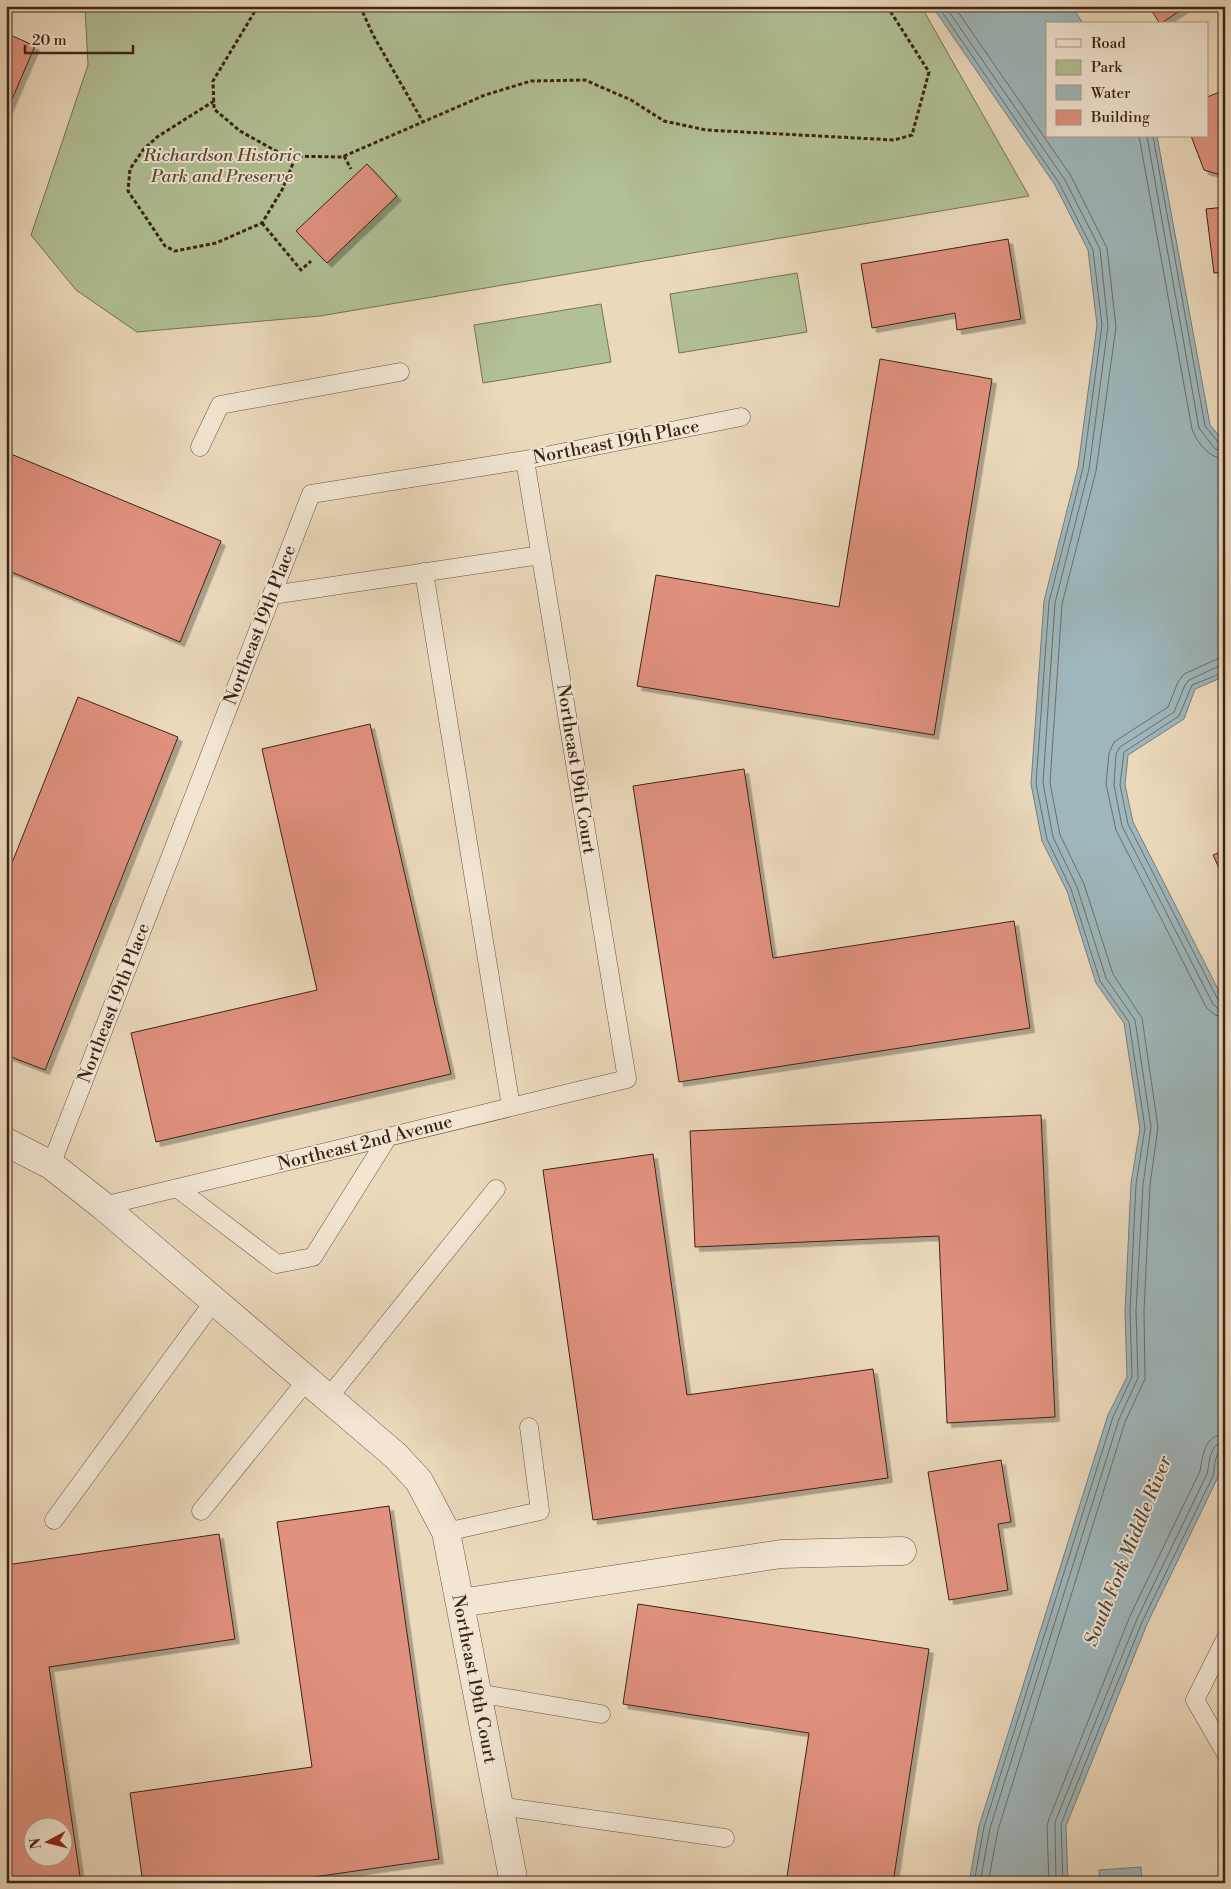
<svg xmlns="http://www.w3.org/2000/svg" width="1231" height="1889" font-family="'Libre Bodoni',serif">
<defs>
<filter id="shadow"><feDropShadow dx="4.5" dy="4.5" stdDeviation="0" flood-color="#0004"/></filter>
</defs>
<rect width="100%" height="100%" fill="#ebd9bc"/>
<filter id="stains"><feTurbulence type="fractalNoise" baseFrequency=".004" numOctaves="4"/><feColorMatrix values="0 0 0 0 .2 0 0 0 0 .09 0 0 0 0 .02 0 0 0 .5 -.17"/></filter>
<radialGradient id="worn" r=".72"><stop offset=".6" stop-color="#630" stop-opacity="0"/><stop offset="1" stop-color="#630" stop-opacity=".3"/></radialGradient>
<path fill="#b1c096" stroke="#767256" d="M 85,6 L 921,6 L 1029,196 L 320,316 L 137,332 L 76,290 L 31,235 L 88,65 Z
M 797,273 L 807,332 L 679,353 L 670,294 Z
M 601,304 L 611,362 L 483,383 L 474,325 Z"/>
<path fill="#9eb7bc" stroke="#777c7a" d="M 932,6 L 1072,6 L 1083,24 L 1047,24 L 1047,136 L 1157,136 L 1210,425 L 1225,443 L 1225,676 L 1195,689 L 1184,719 L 1128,755 L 1125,785 L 1133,822 L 1225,1003 L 1225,1441 L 1218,1477 L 1147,1624 L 1066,1826 L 1068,1883 L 969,1883 L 979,1826 L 1108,1415 L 1127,1377 L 1125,1311 L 1131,1183 L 1140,1129 L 1124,1023 L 1096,983 L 1067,891 L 1042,841 L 1031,784 L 1044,601 L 1078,467 L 1097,325 L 1088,250 L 1055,185 Z
M 1141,1867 L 1142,1883 L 1100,1883 L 1099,1870 Z"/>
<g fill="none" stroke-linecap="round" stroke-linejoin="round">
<path stroke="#6d6d69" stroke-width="1" d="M 938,6 L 1059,183 L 1093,250 L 1102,325 L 1083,468 L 1049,602 L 1036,784 L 1047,839 L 1071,889 L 1100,981 L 1129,1022 L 1145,1128 L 1136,1184 L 1130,1311 L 1132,1377 L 1113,1417 L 984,1827 L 974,1883
M 945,6 L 1065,180 L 1100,249 L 1108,326 L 1089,469 L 1055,603 L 1043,783 L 1053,837 L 1077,887 L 1106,978 L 1135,1020 L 1151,1127 L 1143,1185 L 1136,1311 L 1138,1378 L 1119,1419 L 990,1828 L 980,1883
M 954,6 L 1071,176 L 1107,248 L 1116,327 L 1096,471 L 1062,604 L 1050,783 L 1060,835 L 1084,884 L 1113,974 L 1142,1018 L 1158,1127 L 1150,1185 L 1144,1311 L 1145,1379 L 1125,1422 L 998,1830 L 988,1883
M 1139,136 L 1192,429 C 1197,443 1210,459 1225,459
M 1147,136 L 1199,428 L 1215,449 L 1225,452
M 1153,136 L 1205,426 L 1219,443 L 1225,445
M 1225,658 L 1217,659 L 1184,674 L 1178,682 L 1168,707 L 1114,742 L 1109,753 L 1106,784 L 1116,830 L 1206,1007 L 1215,1015 L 1225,1017
M 1225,666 L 1219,666 L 1189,680 L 1185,685 L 1174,712 L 1120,747 L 1116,754 L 1114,785 L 1122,826 L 1213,1004 L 1218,1009 L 1225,1010
M 1225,672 L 1192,685 L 1179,716 L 1124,752 L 1120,785 L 1128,824 L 1218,1000 L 1225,1004
M 1049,1883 L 1047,1826 L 1049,1819 L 1130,1616 L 1200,1471 C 1203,1455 1204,1435 1225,1434
M 1056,1883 L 1055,1822 L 1137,1619 L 1207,1474 C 1210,1461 1209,1443 1225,1442
M 1063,1883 L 1061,1824 L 1142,1622 L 1213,1476 C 1215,1467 1214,1450 1225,1448"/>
</g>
<path fill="#e0917f" stroke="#3c2316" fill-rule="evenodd" filter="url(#shadow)" d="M 1149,6 L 1187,6 L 1160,24 Z
M 6,33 L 35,46 L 6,113 Z
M 1225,90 L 1225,176 L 1204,170 L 1191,136 L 1207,136 L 1207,97 Z
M 367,164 L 397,196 L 327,263 L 296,231 Z
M 1225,207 L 1225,272 L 1214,273 L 1206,209 Z
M 1008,239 L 1021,319 L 957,330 L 955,313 L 872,328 L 861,264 Z
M 880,359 L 992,379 L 934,735 L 637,686 L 656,575 L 839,607 Z
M 6,452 L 221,541 L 180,642 L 9,571 L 6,576 Z
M 78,697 L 178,737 L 45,1070 L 6,1055 L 6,878 Z
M 370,724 L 451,1074 L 156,1142 L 131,1033 L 317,990 L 262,749 Z
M 744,769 L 773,958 L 1014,921 L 1030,1028 L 679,1082 L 633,786 Z
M 1225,850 L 1225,881 L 1213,855 Z
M 1041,1115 L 1055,1417 L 947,1423 L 939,1236 L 695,1247 L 690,1131 Z
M 653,1154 L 687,1395 L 873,1369 L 888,1478 L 593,1520 L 543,1170 Z
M 1001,1460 L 1011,1522 L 998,1524 L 1008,1590 L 949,1600 L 928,1472 Z
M 389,1506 L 439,1859 L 272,1883 L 143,1883 L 130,1793 L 312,1767 L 277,1522 Z
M 219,1534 L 235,1639 L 49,1667 L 81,1883 L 6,1883 L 6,1565 ZM 32,1826 L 62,1826 L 62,1856 L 32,1856 Z
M 638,1604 L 929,1649 L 893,1883 L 786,1883 L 809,1733 L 623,1704 Z"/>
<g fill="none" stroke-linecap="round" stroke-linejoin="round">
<g stroke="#685040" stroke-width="19">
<path id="lane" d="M 200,447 L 220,405 L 400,372
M 424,572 L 511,1107
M 272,595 L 541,555
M 51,1165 L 311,494 L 525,460 L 741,417
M 177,1188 L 277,1264 L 313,1257 L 388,1137
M 103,1206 L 627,1079 L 525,460
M 328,1398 L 496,1189
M 201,1511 L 307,1380
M 54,1520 L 214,1301
M 446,1532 L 540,1511 L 529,1427
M 1225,1640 L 1195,1700 L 1225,1752
M 477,1693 L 601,1714
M 499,1806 L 725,1838"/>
</g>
<g stroke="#685040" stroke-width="29">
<path id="street" d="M 6,1142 L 51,1165 L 103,1206 L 396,1456 L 419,1481 L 446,1532 L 514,1883
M 460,1603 L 781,1554 L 902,1551"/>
</g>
<path stroke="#3c2316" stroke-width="3" stroke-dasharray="4 2.5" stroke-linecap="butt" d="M 258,6 L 213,81 L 214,109 L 240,131 L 285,156 L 342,157 L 485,95 L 531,81 L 585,80 L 631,100 L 664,121 L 706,130 L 894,140 L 912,135 L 929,72 L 887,6
M 360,6 L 373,35 L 423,122
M 214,101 L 157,137 L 143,150 L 130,169 L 128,191 L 165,246 L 175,251 L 216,243 L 262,223 L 282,190 L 296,156
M 344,156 L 351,169
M 262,223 L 301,270 L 311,261"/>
<use href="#lane" stroke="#f2e6d3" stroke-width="18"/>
<use href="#street" stroke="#f2e6d3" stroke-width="28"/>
</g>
<g text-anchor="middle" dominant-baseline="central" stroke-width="4" stroke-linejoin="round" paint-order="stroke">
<g font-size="18" font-style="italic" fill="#594a36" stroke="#f2e6d3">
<text x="222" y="155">Richardson Historic<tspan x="222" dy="21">Park and Preserve</tspan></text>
</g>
<g font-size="18" fill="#3c2316" stroke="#f2e6d3">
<text transform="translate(616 442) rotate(-11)">Northeast 19th Place</text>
<text transform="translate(260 625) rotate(-69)">Northeast 19th Place</text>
<text transform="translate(576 769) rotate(81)">Northeast 19th Court</text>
<text transform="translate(114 1003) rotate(-69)">Northeast 19th Place</text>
<text transform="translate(365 1143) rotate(-14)">Northeast 2nd Avenue</text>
<text transform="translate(474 1679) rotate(79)">Northeast 19th Court</text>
</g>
<g font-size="19" font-style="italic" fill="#544840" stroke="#f2e6d3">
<text transform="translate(1128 1551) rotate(-68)">South Fork Middle River</text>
</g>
</g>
<rect width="1231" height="1889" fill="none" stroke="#ebd9bc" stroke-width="25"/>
<rect x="8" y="8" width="1216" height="1874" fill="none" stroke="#3c2316" stroke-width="2.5"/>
<rect x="12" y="12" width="1206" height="1864" fill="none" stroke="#3c2316"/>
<rect x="1046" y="22" width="162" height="115" fill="#f2e6d3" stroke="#a99887"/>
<rect x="1056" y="39" width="25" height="8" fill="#f2e6d3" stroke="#a99887"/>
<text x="1091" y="48" font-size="15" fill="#3c2316">Road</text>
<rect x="1056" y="60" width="25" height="15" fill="#b1c096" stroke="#a99887"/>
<text x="1091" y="72" font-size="15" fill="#3c2316">Park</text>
<rect x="1056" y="85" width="25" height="15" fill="#9eb7bc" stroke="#a99887"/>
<text x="1091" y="98" font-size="15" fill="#3c2316">Water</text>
<rect x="1056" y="110" width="25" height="15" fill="#e0917f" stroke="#a99887"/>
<text x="1091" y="122" font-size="15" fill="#3c2316">Building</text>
<g transform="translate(48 1842) rotate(263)"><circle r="24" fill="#f2e6d3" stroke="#a99887"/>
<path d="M0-4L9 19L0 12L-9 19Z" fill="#8f2418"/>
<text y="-8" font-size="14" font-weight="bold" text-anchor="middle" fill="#3c2316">N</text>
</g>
<path d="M25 45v8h108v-8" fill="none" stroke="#3c2316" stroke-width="2.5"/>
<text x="32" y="45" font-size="15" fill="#3c2316" stroke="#f2e6d3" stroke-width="4" paint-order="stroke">20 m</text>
<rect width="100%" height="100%" filter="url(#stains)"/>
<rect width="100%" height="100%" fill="url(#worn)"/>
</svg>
